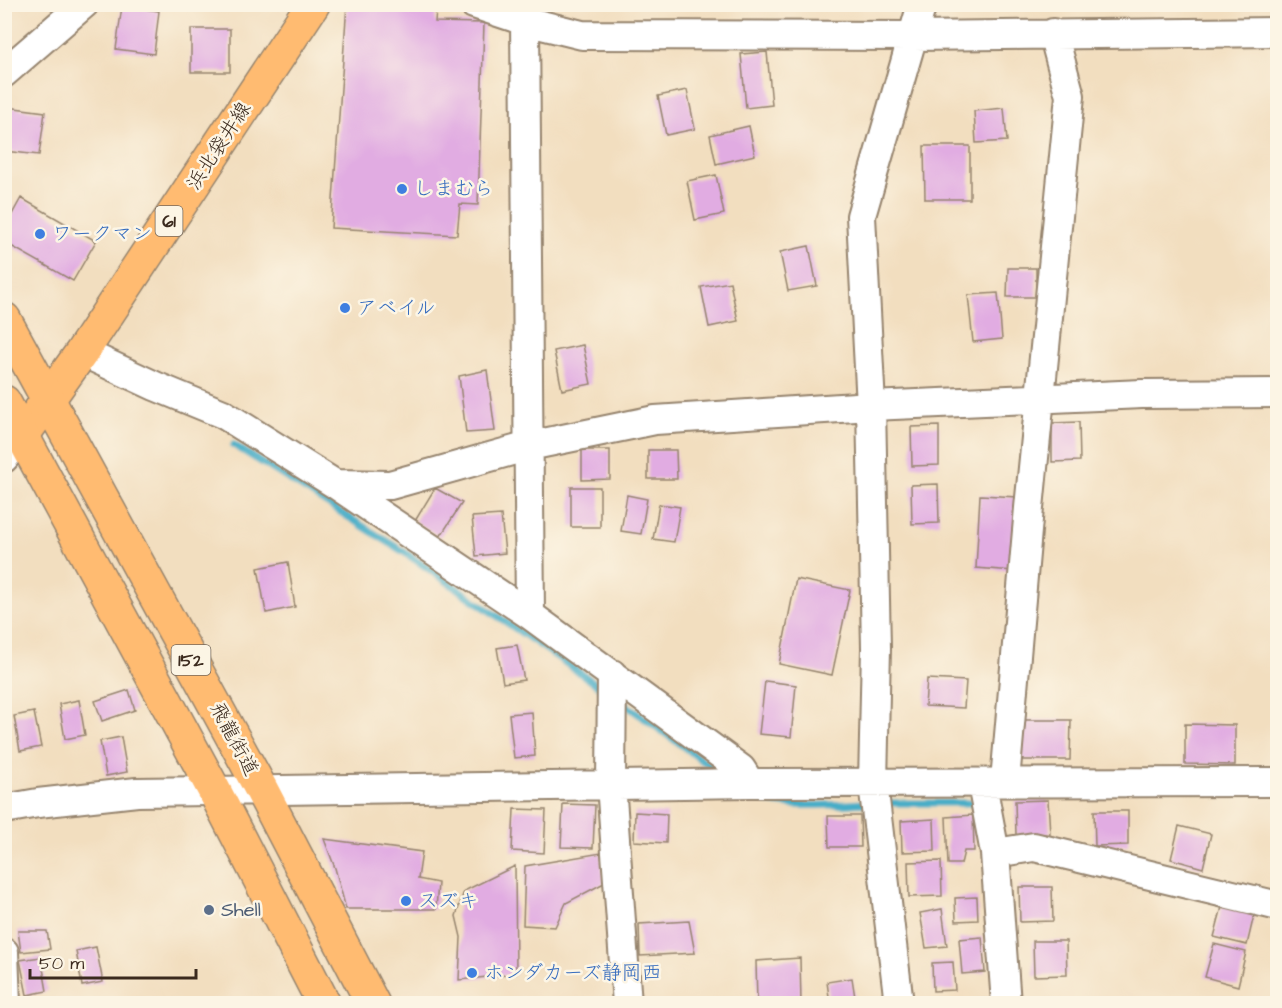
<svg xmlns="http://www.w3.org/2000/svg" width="1282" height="1008" font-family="'Architects Daughter','Klee One',sans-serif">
<rect width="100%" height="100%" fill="#fcf5e5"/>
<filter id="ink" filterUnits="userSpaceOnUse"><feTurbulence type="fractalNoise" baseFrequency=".0167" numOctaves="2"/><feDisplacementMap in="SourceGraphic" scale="12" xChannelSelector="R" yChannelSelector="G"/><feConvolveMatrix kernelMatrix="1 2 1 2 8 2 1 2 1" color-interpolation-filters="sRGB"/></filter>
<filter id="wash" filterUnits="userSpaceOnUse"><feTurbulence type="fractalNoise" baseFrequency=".008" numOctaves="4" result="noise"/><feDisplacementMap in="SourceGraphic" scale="24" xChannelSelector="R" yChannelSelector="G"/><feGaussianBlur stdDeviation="1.35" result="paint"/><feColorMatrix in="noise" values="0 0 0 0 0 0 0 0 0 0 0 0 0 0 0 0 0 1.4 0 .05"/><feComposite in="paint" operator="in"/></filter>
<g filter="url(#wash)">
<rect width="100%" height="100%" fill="#f2debf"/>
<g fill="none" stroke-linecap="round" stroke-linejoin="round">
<path stroke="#47adc7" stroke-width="7" d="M 234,445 L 407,554 L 602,688
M 626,705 L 721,774
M 747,792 C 774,812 835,804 868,803
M 882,803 L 978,803"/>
</g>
<g id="blocks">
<path fill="#e1ace2" d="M 347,4 L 385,4 L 436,9 L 435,22 L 484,23 L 478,205 L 460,204 L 457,235 L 331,228 Z
M 122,6 L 159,11 L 154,54 L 116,49 Z
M 191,29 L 230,29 L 230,72 L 191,72 Z
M 767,52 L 772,105 L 746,108 L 741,54 Z
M 687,90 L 695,129 L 666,135 L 658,96 Z
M 7,107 L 45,112 L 39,155 L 4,151 Z
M 1004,108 L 1007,141 L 976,143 L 974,111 Z
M 749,126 L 755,155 L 716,164 L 710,135 Z
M 924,146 L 970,146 L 970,199 L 925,199 Z
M 716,175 L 724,214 L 695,220 L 687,181 Z
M 21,198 L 96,241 L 73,281 L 4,242 L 4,229 Z
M 809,246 L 817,286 L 788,291 L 780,252 Z
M 1008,268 L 1036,268 L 1036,297 L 1007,297 Z
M 730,282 L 738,321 L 709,327 L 701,287 Z
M 998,293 L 1002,339 L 973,342 L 968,295 Z
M 583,345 L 591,384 L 562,390 L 554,351 Z
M 487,370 L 495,431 L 466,433 L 459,376 Z
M 1079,422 L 1080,461 L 1052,462 L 1052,423 Z
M 939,426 L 939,465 L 912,466 L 911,427 Z
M 582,450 L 610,450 L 610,479 L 582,480 Z
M 648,450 L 676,450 L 677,479 L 648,479 Z
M 938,484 L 939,523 L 912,524 L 911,485 Z
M 571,487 L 600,487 L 600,527 L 571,527 Z
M 435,488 L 462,503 L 440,537 L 415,521 Z
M 627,495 L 647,499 L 641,534 L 621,531 Z
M 980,495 L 1018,497 L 1014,571 L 976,568 Z
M 659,504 L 680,507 L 674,542 L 653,539 Z
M 501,515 L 505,553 L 476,556 L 472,517 Z
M 288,562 L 295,607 L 266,613 L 258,568 Z
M 796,579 L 850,590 L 832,675 L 779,664 Z
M 517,645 L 524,680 L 503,683 L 497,648 Z
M 927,679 L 966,681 L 964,708 L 925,706 Z
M 765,681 L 796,685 L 791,737 L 759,734 Z
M 129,690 L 135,710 L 102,721 L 95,701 Z
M 79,700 L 85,735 L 65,739 L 59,704 Z
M 34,712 L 41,747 L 20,751 L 14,716 Z
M 532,712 L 535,756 L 514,758 L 509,714 Z
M 1020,720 L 1071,720 L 1070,760 L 1021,760 Z
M 1185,724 L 1235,725 L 1235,765 L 1185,764 Z
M 121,737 L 127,772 L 106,776 L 100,741 Z
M 1048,800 L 1050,834 L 1016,835 L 1015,801 Z
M 563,804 L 595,805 L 593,848 L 561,847 Z
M 514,809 L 546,810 L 544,853 L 512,851 Z
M 1094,811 L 1128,811 L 1128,845 L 1095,846 Z
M 635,812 L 667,814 L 666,843 L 634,841 Z
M 973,815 L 974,851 L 964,851 L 961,864 L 948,864 L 946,817 Z
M 828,816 L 860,816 L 861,847 L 829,847 Z
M 934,819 L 935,851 L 902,852 L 901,821 Z
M 1179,826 L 1211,834 L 1203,868 L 1171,859 Z
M 324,839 L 422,852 L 418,879 L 438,883 L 436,909 L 346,909 L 335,868 Z
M 601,853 L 604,883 L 566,903 L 555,927 L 523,925 L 525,866 Z
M 941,861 L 942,896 L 909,897 L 908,862 Z
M 515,866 L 516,974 L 459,980 L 461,937 L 456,916 L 464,891 Z
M 1019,887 L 1052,887 L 1053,921 L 1020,922 Z
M 977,897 L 978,920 L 956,921 L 955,898 Z
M 1223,903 L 1255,911 L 1247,945 L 1214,937 Z
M 942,909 L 947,946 L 926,948 L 920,913 Z
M 689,921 L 695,953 L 640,956 L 639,924 Z
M 18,931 L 47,931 L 50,949 L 21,952 Z
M 982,937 L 985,972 L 962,974 L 959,939 Z
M 1033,941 L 1066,941 L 1067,975 L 1034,976 Z
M 1214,944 L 1246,952 L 1238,986 L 1205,977 Z
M 96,947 L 103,982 L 82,986 L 76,951 Z
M 41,957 L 47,991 L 27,995 L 20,960 Z
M 800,958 L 801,1004 L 757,1004 L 756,961 Z
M 953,962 L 955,990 L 933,991 L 932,963 Z
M 852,978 L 856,1004 L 830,1004 L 827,982 Z"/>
</g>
</g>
<g filter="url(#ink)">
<use href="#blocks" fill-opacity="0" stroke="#96846e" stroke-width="1.5"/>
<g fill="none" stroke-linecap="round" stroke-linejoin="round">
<g stroke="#96846e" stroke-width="32">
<path id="minor" d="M 474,4 L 525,21 L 582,35 L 913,36 L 1278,32
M 525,21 L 530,615
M 4,73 L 84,4
M 82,352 L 155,386 L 223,414 L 335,484 L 530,615 L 741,769 L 750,783
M 4,458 L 22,436
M 335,484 L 390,485 L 529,446 L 655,420 L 871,406 L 1142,394 L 1278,393
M 612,674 L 611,784 L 627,1004
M 1005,781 L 1029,508 L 1070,96 L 1053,33
M 982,784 L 995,853 L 1006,1004
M 4,809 L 38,803 L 137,792 L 750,783 L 1278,782
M 995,853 L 1034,847 L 1278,906
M 4,952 L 6,1004
M 899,1004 L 873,783 L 876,648 L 871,406 L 861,216 L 922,4"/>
</g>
<g stroke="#96846e" stroke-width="36">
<path id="major" d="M 22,436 L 82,352 L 313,4"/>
</g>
<g stroke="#96846e" stroke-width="36">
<path id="highway" d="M 4,319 L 261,789 L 373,1004
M 4,402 L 214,790 L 324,1004"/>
</g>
<use href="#minor" stroke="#fff" stroke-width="28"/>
<use href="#major" stroke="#ffbb71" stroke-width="33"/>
<use href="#highway" stroke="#ffbb71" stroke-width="33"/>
</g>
</g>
<g fill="#3f7fe0" stroke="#fcf5e5" stroke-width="2">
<circle cx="402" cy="189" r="6"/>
<circle cx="40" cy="234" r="6"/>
<circle cx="345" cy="308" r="6"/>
<circle cx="406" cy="901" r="6"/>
<circle cx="472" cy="973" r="6"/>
</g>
<circle fill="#5c6f8a" stroke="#fcf5e5" stroke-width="2" cx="209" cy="910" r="6"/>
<g text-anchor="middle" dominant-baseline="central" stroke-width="5" stroke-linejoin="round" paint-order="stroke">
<g fill="#fcf5e5" stroke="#75675a" stroke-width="1.5">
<rect x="155.5" y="206" width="27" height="30" rx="4.5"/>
<rect x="171.5" y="645" width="39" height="30" rx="4.5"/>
</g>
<g font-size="18" font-weight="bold" fill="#3b2a1e">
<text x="169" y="221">61</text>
<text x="191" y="660">152</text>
</g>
<g font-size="20" fill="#3b2a1e" stroke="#fcf5e5">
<text transform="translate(219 146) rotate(-57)">浜北袋井線</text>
<text transform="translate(234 739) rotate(62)">飛龍街道</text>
</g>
<g font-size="20" fill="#366cbe" stroke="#fcf5e5" text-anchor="start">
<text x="414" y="189">しまむら</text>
<text x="52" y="234">ワークマン</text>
<text x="357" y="308">アベイル</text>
<text x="418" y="901">スズキ</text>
<text x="484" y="973">ホンダカーズ静岡西</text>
</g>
<g font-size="20" fill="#4e5e75" stroke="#fcf5e5" text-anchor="start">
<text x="221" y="910">Shell</text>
</g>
</g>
<rect width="1282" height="1008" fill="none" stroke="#fcf5e5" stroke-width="24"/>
<path d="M30 969v9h166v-9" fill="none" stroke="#3b2a1e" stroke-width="3"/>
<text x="39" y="969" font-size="18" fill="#3b2a1e" stroke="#fcf5e5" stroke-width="4.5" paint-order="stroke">50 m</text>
</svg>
